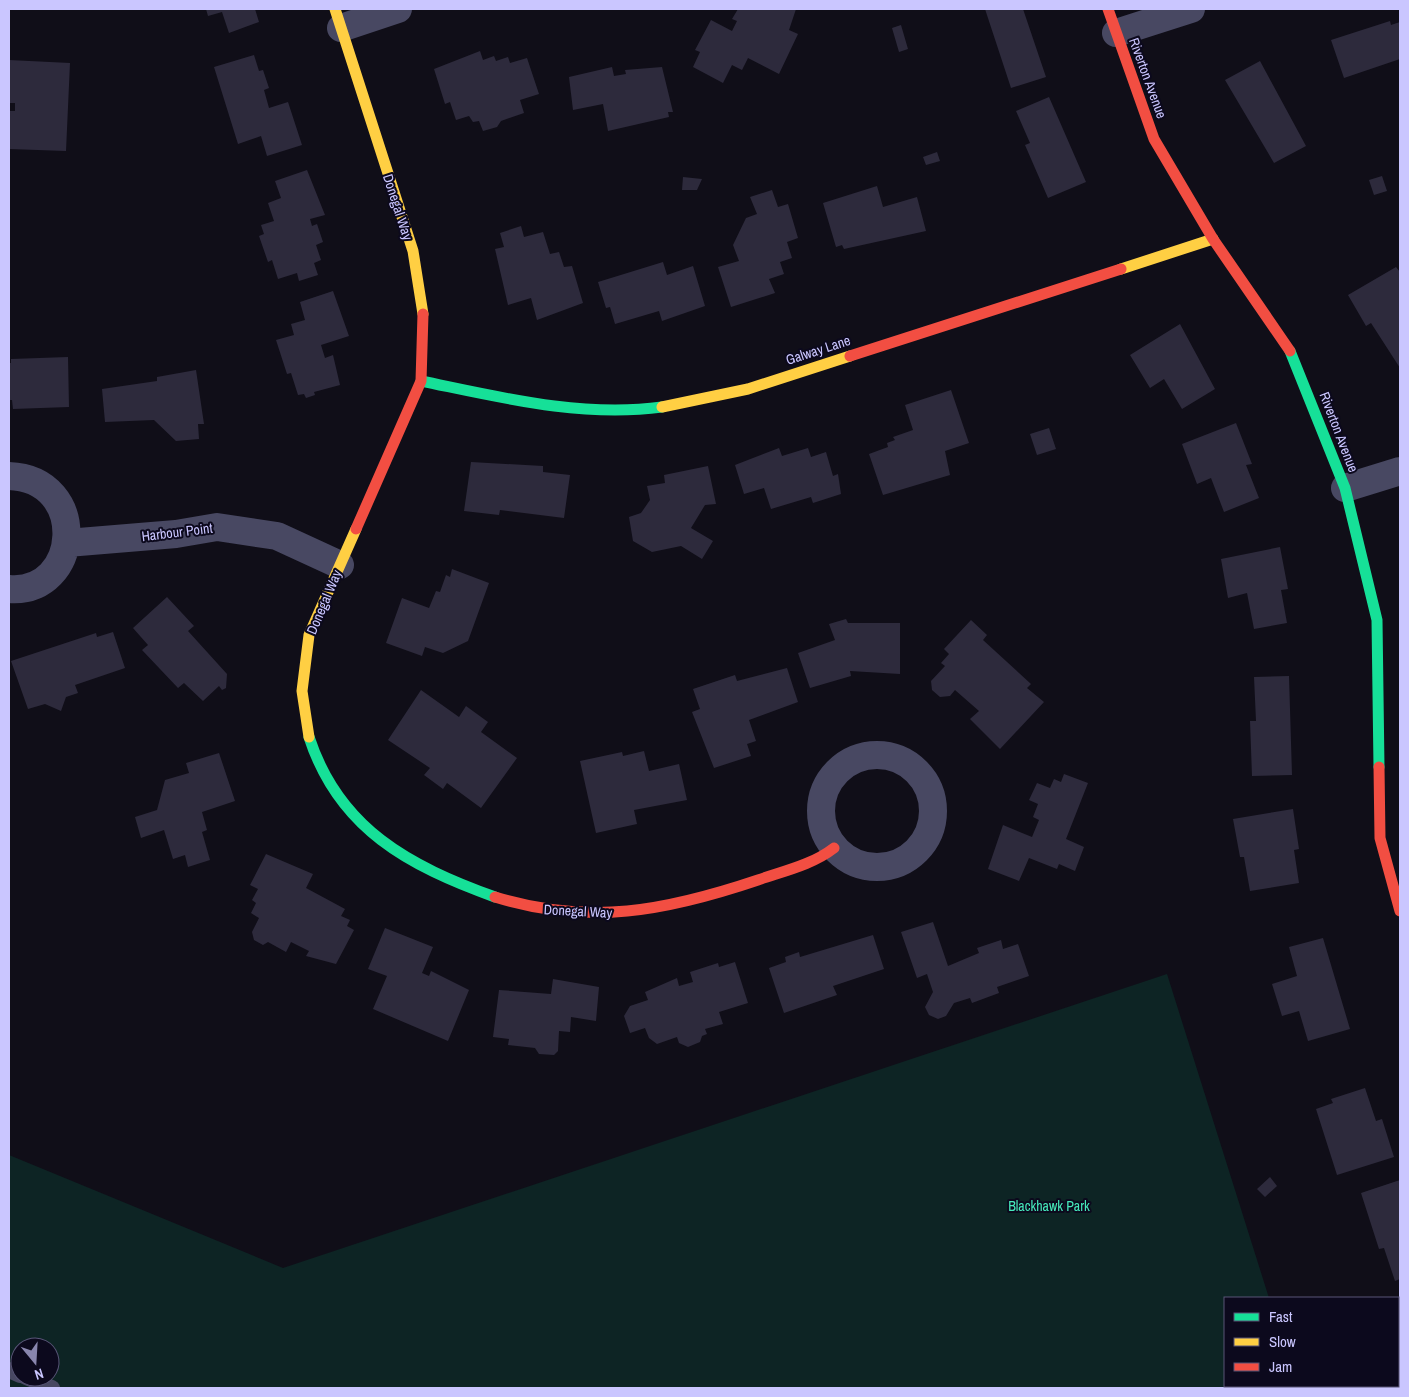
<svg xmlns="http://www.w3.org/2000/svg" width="1409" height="1397" font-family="'Archivo Narrow',sans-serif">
<rect width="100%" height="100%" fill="#100e18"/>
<path fill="#0d2424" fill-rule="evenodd" d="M 1167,974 L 1269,1298 L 1225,1298 L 1225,1386 L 1297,1386 L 1297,1388 L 9,1388 L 9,1155 L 283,1268 ZM 20,1347 L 50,1347 L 50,1377 L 20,1377 Z"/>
<path fill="#2d2a3c" d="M 206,9 L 255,9 L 259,22 L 229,33 L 222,12 L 208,16 Z
M 738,9 L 796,9 L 789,30 L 798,34 L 779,74 L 748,58 L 742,70 L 732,65 L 723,83 L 693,67 L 700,52 L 695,50 L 711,20 L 732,31 L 737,21 L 732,19 Z
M 985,9 L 1023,9 L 1046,77 L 1011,88 Z
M 1390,21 L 1391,25 L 1400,22 L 1400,59 L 1344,78 L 1331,40 Z
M 901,25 L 908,49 L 899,52 L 892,28 Z
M 480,51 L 483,60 L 494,56 L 496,61 L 508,57 L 510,63 L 527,58 L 539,94 L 520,100 L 524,113 L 501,121 L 497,127 L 483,131 L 479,121 L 473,122 L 469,116 L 456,120 L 450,102 L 445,104 L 434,69 Z
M 254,55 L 259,71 L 263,70 L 269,88 L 264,90 L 269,108 L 288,102 L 302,145 L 267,156 L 261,136 L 238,144 L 214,67 Z
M 9,60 L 70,63 L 66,151 L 9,149 L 9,111 L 15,111 L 15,103 L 9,103 Z
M 1260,61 L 1306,146 L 1274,163 L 1225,80 Z
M 612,67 L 614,76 L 626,74 L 625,70 L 662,67 L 673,112 L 668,112 L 669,117 L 608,131 L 603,104 L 573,110 L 569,77 Z
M 1049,97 L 1086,182 L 1048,198 L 1025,145 L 1030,143 L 1016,111 Z
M 937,152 L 940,161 L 926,165 L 923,157 Z
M 307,170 L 325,215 L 310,219 L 312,226 L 317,224 L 323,242 L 316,245 L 321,260 L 314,263 L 318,275 L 299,281 L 297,273 L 278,279 L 272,260 L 268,262 L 259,236 L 264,234 L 261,225 L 274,221 L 268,203 L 281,198 L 275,181 Z
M 1382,176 L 1387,191 L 1374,195 L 1369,180 Z
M 683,177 L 702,179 L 697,190 L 682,190 Z
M 877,186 L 883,207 L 917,197 L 926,231 L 844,249 L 842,245 L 836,247 L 823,203 Z
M 772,190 L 778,207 L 788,204 L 798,238 L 787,242 L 792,258 L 780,262 L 784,274 L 769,279 L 775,293 L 731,307 L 718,267 L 739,261 L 733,245 L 746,218 L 757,214 L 750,197 Z
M 521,226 L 524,237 L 543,232 L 550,254 L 559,252 L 564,267 L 572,266 L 583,303 L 537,320 L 531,298 L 508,305 L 495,249 L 504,247 L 500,233 Z
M 663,262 L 667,275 L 693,266 L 705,306 L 662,321 L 659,311 L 615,324 L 610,307 L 606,308 L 598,282 Z
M 1396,267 L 1400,272 L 1400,368 L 1371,323 L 1366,326 L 1348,295 Z
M 333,291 L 349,336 L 321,345 L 325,358 L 333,355 L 340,385 L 314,392 L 315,395 L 306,398 L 304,394 L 298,395 L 291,373 L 287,374 L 276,340 L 294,335 L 291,324 L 305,320 L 300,302 Z
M 1180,324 L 1215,389 L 1182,409 L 1164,379 L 1150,388 L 1130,355 Z
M 68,357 L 69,407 L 13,409 L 12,400 L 9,400 L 9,363 L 11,363 L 11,359 Z
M 196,370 L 204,424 L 198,424 L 199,439 L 176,441 L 154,420 L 105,422 L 102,389 L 157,381 L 157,377 Z
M 951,390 L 969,443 L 945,451 L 950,475 L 883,495 L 869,454 L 888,447 L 887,443 L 895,440 L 893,437 L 913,430 L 905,405 Z
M 1236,423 L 1252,464 L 1246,465 L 1259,498 L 1224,512 L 1211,478 L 1197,484 L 1182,444 Z
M 1049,428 L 1056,449 L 1037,455 L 1030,434 Z
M 779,448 L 782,456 L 808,448 L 811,457 L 826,452 L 833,476 L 838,474 L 841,494 L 813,503 L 811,497 L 771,509 L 764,488 L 744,494 L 735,465 Z
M 471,462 L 543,466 L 543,472 L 570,475 L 564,518 L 500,510 L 499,515 L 464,511 Z
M 708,466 L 716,504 L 705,505 L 691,528 L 713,541 L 702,559 L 681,546 L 652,552 L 633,541 L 629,517 L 641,513 L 650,500 L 647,486 L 665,483 L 664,475 Z
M 1280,547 L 1288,589 L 1281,590 L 1287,623 L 1254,629 L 1247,593 L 1228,598 L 1221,559 Z
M 452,569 L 489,583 L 468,641 L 443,653 L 425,647 L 422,656 L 386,643 L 402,598 L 429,608 L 436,591 L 440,592 L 446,575 L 450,577 Z
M 167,597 L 194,626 L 188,631 L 227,674 L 226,688 L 222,690 L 219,686 L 203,701 L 184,683 L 178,688 L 142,650 L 148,645 L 133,628 Z
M 846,619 L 848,623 L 900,623 L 900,674 L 850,671 L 851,676 L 810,688 L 798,653 L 835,640 L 829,624 Z
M 971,620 L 987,635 L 983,640 L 1031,684 L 1027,688 L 1044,702 L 1000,749 L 970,719 L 979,711 L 955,690 L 950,696 L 940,697 L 932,690 L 931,681 L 945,666 L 941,663 L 949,654 L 944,649 Z
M 113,632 L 125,668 L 75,685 L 78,693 L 66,697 L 61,711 L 45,704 L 28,709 L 11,661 L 96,633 L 97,637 Z
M 787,668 L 798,702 L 749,720 L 756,741 L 747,744 L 751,756 L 714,768 L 692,712 L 700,709 L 693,689 L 735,675 L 737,681 Z
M 1289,676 L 1292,775 L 1252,776 L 1250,721 L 1256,721 L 1254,677 Z
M 421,690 L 459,717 L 466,706 L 488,722 L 481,732 L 517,758 L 481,808 L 447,783 L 443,789 L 424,775 L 430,768 L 388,740 Z
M 644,751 L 649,771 L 679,764 L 687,800 L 634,810 L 637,824 L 596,833 L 580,761 L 622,752 L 623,756 Z
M 219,753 L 235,801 L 202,812 L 207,830 L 202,832 L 210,860 L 188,867 L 185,855 L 173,859 L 164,830 L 141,838 L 135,817 L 157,810 L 165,780 L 189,773 L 186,763 Z
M 1064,774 L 1088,783 L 1066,839 L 1084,847 L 1075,871 L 1059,864 L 1057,869 L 1029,858 L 1019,881 L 988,869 L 1003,825 L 1032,837 L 1039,820 L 1033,817 L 1038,804 L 1029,800 L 1037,783 L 1050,788 L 1054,779 L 1061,782 Z
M 1293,809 L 1299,849 L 1294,850 L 1299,883 L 1250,891 L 1244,857 L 1240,857 L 1233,819 Z
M 266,854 L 313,874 L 306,888 L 345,909 L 341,916 L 350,920 L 347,926 L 354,930 L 336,964 L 306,956 L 309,951 L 291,942 L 286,952 L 268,942 L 263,945 L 254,940 L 252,932 L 259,918 L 251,913 L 256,903 L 252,900 L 258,889 L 250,885 Z
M 933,922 L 948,966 L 979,953 L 977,948 L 1001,940 L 1003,949 L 1018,944 L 1029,976 L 997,987 L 999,993 L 972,1003 L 970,998 L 954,1003 L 946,1016 L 938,1019 L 929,1015 L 925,1007 L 933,992 L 927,974 L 917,978 L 901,932 Z
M 385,928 L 433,947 L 422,973 L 429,976 L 431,971 L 469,990 L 448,1041 L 373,1009 L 387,976 L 368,969 Z
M 873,935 L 884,969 L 833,986 L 837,995 L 784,1013 L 769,968 L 786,962 L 785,957 L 799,952 L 800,957 Z
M 1323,938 L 1350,1029 L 1308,1041 L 1299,1011 L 1282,1016 L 1272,984 L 1297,976 L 1289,947 Z
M 735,962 L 748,1003 L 719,1012 L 723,1024 L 705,1029 L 707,1034 L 702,1036 L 700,1042 L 688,1047 L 679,1043 L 677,1037 L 657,1044 L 649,1038 L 645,1028 L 630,1033 L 624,1016 L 630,1006 L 648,1000 L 645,992 L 677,978 L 679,986 L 693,982 L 690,972 L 718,963 L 719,967 Z
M 553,979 L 599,987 L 596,1021 L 571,1017 L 570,1032 L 559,1031 L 558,1051 L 554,1055 L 539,1054 L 535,1048 L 508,1045 L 509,1039 L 493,1037 L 499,990 L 551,994 Z
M 1365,1088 L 1376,1121 L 1382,1119 L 1394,1157 L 1337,1175 L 1316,1109 L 1333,1103 L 1331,1099 Z
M 1270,1177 L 1277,1186 L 1265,1197 L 1257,1189 Z
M 1400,1180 L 1400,1279 L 1395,1281 L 1384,1248 L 1379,1249 L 1361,1193 Z
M 1400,1316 L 1400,1370 L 1398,1363 L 1398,1317 Z"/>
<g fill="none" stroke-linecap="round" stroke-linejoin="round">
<path stroke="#484862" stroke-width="16" d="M 9,1370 L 20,1375
M 26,1377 L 52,1388"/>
<path stroke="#484862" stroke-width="28" d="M 341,28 L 398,9
M 1116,33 L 1191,9
M 9,476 C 90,479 81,595 9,589
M 1345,488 L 1400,471
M 67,543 L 176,534 L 217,527 L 277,536 L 340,565
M821 811a56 56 0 1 1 112 0a56 56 0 1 1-112 0Z"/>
<path stroke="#16e098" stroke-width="11" d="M 1290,351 L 1345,488 L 1377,620 L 1379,767
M 421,381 C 499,397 581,418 662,407
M 309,737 C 339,829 409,866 495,897"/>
<path stroke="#ffcf43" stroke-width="11" d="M 335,9 L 413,251 L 423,314
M 1121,269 L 1213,239
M 662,407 L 748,389 L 850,356
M 309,737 L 302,691 L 309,635 L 356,529"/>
<path stroke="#f24e42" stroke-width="11" d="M 1108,9 L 1154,139 L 1213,239 L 1290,351
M 850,356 L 1121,269
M 356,529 L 421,381 L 423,314
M 1379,767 L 1380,838 L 1400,911
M 495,897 C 589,926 666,911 758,880 C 784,871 812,865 834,848"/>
</g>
<g text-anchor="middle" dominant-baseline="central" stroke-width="4" stroke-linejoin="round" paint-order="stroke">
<g font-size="14" fill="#cac6ff" stroke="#0c091d">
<text transform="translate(1148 78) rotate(70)">Riverton Avenue</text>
<text transform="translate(398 207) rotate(72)">Donegal Way</text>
<text transform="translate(818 350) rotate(-18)">Galway Lane</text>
<text transform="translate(1339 432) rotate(69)">Riverton Avenue</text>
<text transform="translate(177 532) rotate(-7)">Harbour Point</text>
<text transform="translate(324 602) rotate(-67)">Donegal Way</text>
<text transform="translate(578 911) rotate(3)">Donegal Way</text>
</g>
<g font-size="14" fill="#46eabb" stroke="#0c091d">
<text x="1049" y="1206">Blackhawk Park</text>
</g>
</g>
<rect width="1409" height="1397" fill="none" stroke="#cac6ff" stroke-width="20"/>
<rect x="1224" y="1297" width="175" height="90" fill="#0c091d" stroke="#585577"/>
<rect x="1234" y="1313" width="25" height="8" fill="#16e098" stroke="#585577"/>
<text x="1269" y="1322" font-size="15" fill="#cac6ff">Fast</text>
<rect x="1234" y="1338" width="25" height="8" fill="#ffcf43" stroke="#585577"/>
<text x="1269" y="1347" font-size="15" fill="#cac6ff">Slow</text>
<rect x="1234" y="1363" width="25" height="8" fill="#f24e42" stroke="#585577"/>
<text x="1269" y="1372" font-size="15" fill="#cac6ff">Jam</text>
<g transform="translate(35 1362) rotate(162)"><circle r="24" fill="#0c091d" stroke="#585577"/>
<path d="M0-4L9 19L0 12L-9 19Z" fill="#8986ae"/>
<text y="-8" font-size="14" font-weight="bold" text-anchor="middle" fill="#cac6ff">N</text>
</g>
</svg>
